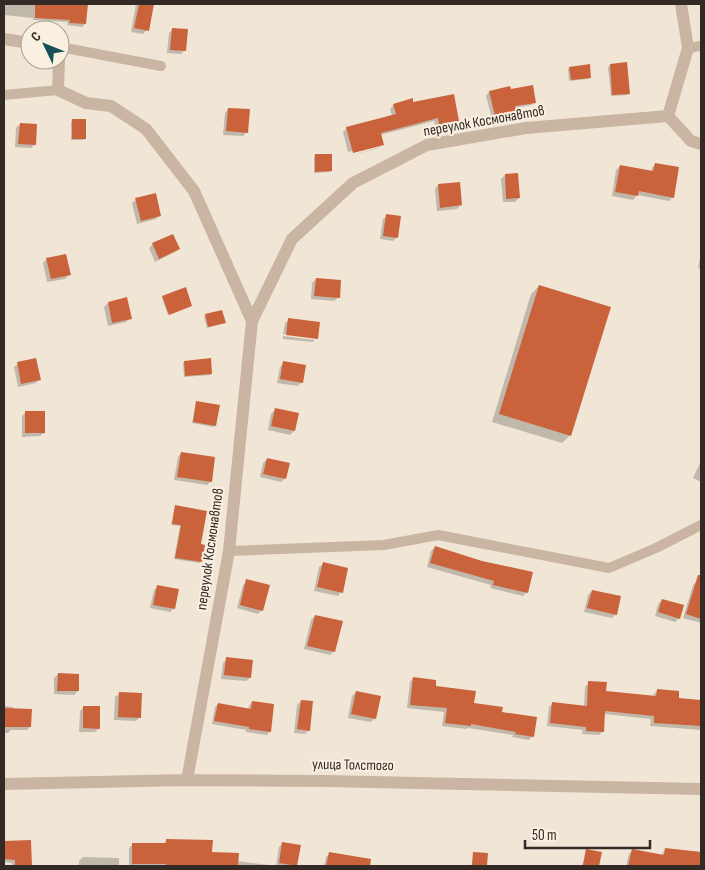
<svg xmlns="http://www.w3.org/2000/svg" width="705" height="870" font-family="'Sofia Sans Condensed',sans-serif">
<rect width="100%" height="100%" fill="#f1e6d6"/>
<path fill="#0003" d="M 4,4 L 87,4 L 85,24 L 82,27 L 67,25 L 68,22 L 33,20 L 33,18 L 4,15 Z
M 136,4 L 152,4 L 147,30 L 143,34 L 131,32 Z
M 173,29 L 185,50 L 181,54 L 167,53 L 169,33 Z
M 626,64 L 629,93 L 627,95 L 611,96 L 608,67 L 610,65 Z
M 570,68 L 590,77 L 588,79 L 569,81 L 568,69 Z
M 509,87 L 510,90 L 535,102 L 531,105 L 515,108 L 515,110 L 512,113 L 492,119 L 486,96 L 489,92 Z
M 412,103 L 458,121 L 454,125 L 436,128 L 434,121 L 380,135 L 382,144 L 379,148 L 349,156 L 380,147 L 380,144 L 348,152 L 343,132 L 347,128 L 392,116 L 390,109 L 394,105 Z
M 228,109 L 247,132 L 243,136 L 223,135 L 225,113 Z
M 72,120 L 85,139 L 84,140 L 71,140 L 71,122 Z
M 20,124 L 35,144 L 31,148 L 15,147 L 16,128 Z
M 315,155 L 331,171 L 329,172 L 314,173 L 314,157 Z
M 655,164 L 673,197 L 669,201 L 637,195 L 633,200 L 612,196 L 616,170 L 620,166 L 651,172 L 652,168 Z
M 505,175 L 519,198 L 515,202 L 503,202 L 501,179 Z
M 438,185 L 461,205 L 457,209 L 437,211 L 435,189 Z
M 136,200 L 160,215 L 156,219 L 137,224 L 132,203 Z
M 387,216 L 397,237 L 393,241 L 380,239 L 383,219 Z
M 153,244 L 179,248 L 175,252 L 155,262 L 149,248 Z
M 701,253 L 701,269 L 698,268 Z
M 47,259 L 69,275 L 65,279 L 47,282 L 43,263 Z
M 316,279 L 338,298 L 334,301 L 311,299 L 312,283 Z
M 539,286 L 570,435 L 562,443 L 492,422 L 531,294 Z
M 163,297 L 191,306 L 168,315 L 162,298 Z
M 108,303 L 130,319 L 126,322 L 108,326 L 104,307 Z
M 206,315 L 224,323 L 207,328 L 204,317 Z
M 289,320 L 316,338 L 313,342 L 283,339 L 283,336 L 315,340 L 315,337 L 283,334 L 285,323 Z
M 184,362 L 211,374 L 210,375 L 184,377 L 183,363 Z
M 283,363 L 302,382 L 298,386 L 277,383 L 280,367 Z
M 18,364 L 40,379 L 36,383 L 18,387 L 14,367 Z
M 196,402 L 215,425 L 213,427 L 192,423 Z
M 275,410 L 294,431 L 290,435 L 268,430 L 271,414 Z
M 26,412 L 44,433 L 40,436 L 22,437 L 22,416 Z
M 181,453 L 211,481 L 207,485 L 174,480 L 178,457 Z
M 267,459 L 285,478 L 281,482 L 260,477 L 263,463 Z
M 701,461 L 701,482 L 693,478 Z
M 175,507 L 200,545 L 201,561 L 199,563 L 174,559 L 180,526 L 171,525 Z
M 435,547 L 527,592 L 523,596 L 490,588 L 491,585 L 427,567 L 431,551 Z
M 323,564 L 341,592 L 338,596 L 314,591 L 319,567 Z
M 247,581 L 262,610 L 258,614 L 237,608 L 243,585 Z
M 697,581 L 701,583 L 701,623 L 683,618 L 693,585 Z
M 158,586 L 174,608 L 170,612 L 150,608 L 154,590 Z
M 592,591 L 616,614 L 612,618 L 584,612 L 588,595 Z
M 662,600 L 679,618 L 675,622 L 655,616 L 658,604 Z
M 315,616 L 334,651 L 330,655 L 304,649 L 311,620 Z
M 227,659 L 250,678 L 246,681 L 221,679 L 223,663 Z
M 58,674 L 78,691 L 74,695 L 54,694 L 54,678 Z
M 413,678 L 473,704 L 501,713 L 533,736 L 529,740 L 512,737 L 513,735 L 468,728 L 466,729 L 442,726 L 444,712 L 407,708 L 410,682 Z
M 589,683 L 605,692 L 653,697 L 654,694 L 658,690 L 677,699 L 701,701 L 701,730 L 650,726 L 651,719 L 604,714 L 603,731 L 599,735 L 582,734 L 583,730 L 547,726 L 549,707 L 553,703 L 584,707 L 585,687 Z
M 356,692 L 375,718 L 371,722 L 348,718 L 352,696 Z
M 119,694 L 140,717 L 136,721 L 114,720 L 115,697 Z
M 301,701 L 309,730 L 305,734 L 294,733 L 297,705 Z
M 252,702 L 270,731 L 267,735 L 246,732 L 246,730 L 212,724 L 215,707 L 218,704 L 248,710 L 249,706 Z
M 4,706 L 13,707 L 13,710 L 30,727 L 27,730 L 11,730 L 8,733 L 4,733 Z
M 84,707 L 99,728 L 95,732 L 79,732 L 80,711 Z
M 167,840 L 237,861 L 269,865 L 268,866 L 129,866 L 129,848 L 133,844 L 163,844 Z
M 4,841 L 30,841 L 30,866 L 12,866 L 12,863 L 4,862 Z
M 283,843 L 296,865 L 295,866 L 276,866 L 279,847 Z
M 665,849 L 701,852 L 701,866 L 626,866 L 629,854 L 632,850 L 661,856 Z
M 586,850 L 601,853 L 598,866 L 582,866 Z
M 330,853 L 350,857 L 348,866 L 324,866 L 326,857 Z
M 474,853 L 487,854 L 486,866 L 471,866 Z
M 83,857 L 119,858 L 119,866 L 79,866 L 79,861 Z"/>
<path fill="#ca633b" d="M 35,4 L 88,4 L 86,24 L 69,23 L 70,20 L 35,18 Z
M 139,4 L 154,4 L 149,31 L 134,28 Z
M 172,28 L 188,29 L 186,51 L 170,50 Z
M 627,62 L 630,94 L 612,95 L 610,64 Z
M 590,64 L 591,78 L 571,80 L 569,67 Z
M 533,85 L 536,103 L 515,106 L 516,111 L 495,116 L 489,91 L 510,86 L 511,89 Z
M 454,94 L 459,121 L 439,125 L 438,118 L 381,133 L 384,145 L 353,153 L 346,127 L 396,114 L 393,104 L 413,98 L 413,102 Z
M 228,108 L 250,109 L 248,133 L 226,131 Z
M 72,119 L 86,119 L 86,139 L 72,139 Z
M 20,123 L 37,124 L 36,145 L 18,144 Z
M 315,154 L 332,154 L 332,171 L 315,172 Z
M 655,163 L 679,167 L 674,198 L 639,191 L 638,196 L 615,192 L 620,165 L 653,171 Z
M 518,173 L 520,198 L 506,199 L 505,174 Z
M 460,182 L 462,205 L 440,208 L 438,184 Z
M 156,193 L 161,216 L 141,221 L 135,198 Z
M 386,214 L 401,216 L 398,238 L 383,236 Z
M 173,234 L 180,249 L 159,259 L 152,243 Z
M 66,254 L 71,275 L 51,279 L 46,258 Z
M 316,278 L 341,280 L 340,298 L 314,296 Z
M 539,285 L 611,307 L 571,436 L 499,414 Z
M 186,287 L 192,306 L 169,315 L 162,296 Z
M 127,297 L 132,319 L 112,323 L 108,302 Z
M 222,310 L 226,323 L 208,327 L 205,314 Z
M 288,318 L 320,322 L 318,339 L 286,335 Z
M 36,358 L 41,380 L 21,384 L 17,362 Z
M 211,358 L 212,374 L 185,376 L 184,361 Z
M 283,361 L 306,365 L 303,383 L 280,379 Z
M 196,401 L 220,405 L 216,426 L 193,422 Z
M 275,408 L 299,413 L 295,431 L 271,426 Z
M 25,411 L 45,411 L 45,433 L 25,433 Z
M 181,452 L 215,457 L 212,482 L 177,477 Z
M 267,458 L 290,463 L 286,479 L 263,474 Z
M 175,505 L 207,511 L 201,544 L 205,545 L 202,562 L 175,558 L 181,525 L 172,524 Z
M 435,546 L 482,561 L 533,572 L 528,593 L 493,585 L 494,581 L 430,563 Z
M 323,562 L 348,568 L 343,593 L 317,587 Z
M 698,575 L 701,575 L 701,619 L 686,614 Z
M 246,579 L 270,585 L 263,611 L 240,605 Z
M 157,585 L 179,589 L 175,609 L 153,605 Z
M 592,590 L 621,596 L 617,615 L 587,608 Z
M 662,599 L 684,605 L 680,619 L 658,612 Z
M 315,615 L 343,621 L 335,652 L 307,646 Z
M 226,657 L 253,660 L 251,678 L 224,675 Z
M 58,673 L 79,674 L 79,691 L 57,691 Z
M 413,677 L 436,680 L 436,686 L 476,691 L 474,703 L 503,707 L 502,712 L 537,717 L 534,737 L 515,734 L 516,732 L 471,724 L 471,726 L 445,723 L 447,708 L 410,705 Z
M 588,681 L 607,682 L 606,691 L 656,696 L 657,689 L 679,691 L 679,698 L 701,700 L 701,726 L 654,723 L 654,716 L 605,711 L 604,732 L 586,731 L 586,727 L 550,723 L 552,702 L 587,706 Z
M 356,691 L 381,696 L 376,719 L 351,714 Z
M 119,692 L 142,693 L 141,718 L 118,717 Z
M 301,700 L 313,701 L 310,731 L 297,729 Z
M 252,701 L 274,704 L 271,732 L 249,729 L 249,727 L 214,721 L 218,703 L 251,709 Z
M 83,706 L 100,706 L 100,729 L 83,728 Z
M 4,708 L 32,709 L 31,727 L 4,727 Z
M 166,839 L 213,840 L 212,852 L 239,853 L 238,866 L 166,866 L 166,864 L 132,864 L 132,843 L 166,843 Z
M 31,840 L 32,866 L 15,866 L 15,860 L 4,859 L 4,841 Z
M 282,842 L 301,845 L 297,866 L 279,863 Z
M 665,848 L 701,852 L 701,866 L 628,866 L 632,849 L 664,855 Z
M 586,849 L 602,852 L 599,866 L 583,866 Z
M 329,852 L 371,859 L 370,866 L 326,866 Z
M 473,852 L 488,853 L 487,866 L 472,866 Z"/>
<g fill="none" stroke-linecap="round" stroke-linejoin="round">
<path stroke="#c9b5a2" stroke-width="10" d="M 60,47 L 161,66
M 688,48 L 701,46
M 4,95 L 58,90
M 229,551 L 384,545 L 438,535 L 609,568 L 656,548 L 701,525"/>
<path stroke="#c9b5a2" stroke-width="12" d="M 4,39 L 30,43
M 59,60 L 58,90 L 86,103 L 111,106 L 146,129 L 194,191 L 252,321
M 668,116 L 688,48 L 681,4
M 187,780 L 229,551 L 252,321 L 292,239 L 353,183 L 427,145 L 526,128 L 668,116 L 691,141 L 701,144
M 4,784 L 187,780 L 326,781 L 701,789"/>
</g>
<g text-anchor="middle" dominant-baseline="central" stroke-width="4" stroke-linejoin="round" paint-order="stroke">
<g font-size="15" fill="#342a25" stroke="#f9f0e2">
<text transform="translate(484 121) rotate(-10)">переулок Космонавтов</text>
<text transform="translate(210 549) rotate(-82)">переулок Космонавтов</text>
<text transform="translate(353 765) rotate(1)">улица Толстого</text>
</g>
</g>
<rect width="705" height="870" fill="none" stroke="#342a25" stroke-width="10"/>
<g transform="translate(45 45) rotate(313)"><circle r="24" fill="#f9f0e2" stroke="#aaa196"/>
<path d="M0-4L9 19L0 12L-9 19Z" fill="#195056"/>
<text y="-8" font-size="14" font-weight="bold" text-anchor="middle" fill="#342a25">С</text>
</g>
<path d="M525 840v8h125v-8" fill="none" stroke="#342a25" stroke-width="2.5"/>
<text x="532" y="840" font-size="15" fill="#342a25" stroke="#f9f0e2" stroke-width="4" paint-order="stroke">50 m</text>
</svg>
